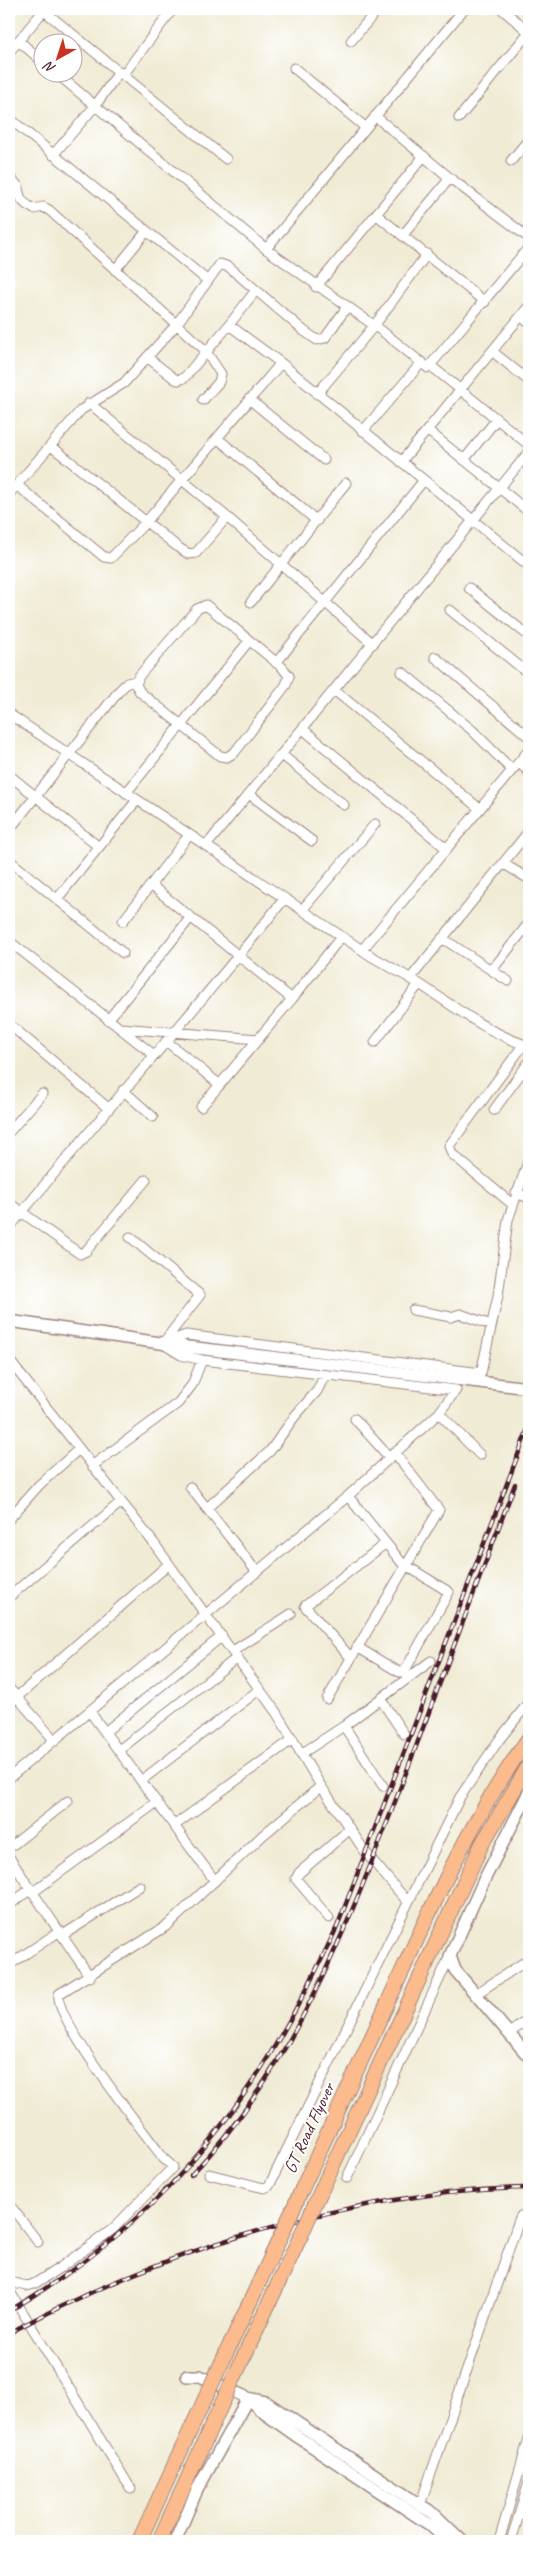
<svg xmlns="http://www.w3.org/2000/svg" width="538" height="2550" font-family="Caveat,sans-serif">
<rect width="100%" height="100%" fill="#fff"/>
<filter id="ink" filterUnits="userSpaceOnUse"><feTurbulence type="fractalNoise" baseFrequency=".02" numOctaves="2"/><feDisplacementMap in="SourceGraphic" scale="10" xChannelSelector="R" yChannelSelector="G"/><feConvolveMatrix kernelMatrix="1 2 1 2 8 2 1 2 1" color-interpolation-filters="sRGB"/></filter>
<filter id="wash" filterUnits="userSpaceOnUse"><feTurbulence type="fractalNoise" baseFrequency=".0096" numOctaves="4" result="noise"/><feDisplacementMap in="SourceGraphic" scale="20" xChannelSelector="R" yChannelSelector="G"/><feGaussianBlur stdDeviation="1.12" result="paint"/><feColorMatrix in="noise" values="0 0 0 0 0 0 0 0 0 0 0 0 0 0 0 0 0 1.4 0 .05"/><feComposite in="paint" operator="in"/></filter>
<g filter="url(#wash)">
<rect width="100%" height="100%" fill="#f0ebd4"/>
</g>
<g filter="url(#ink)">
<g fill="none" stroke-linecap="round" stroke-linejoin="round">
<g stroke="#9d8580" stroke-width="11">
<path id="minor" d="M 43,10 L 226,159
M 503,10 L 529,32
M 19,41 L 42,61
M 351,41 L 378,9
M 9,52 L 45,9
M 294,68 L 365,127
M 55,72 L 266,249 L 382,331 L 428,368 L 529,247
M 123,75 L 173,9
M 375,116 L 450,178 L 529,238
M 9,118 L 208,281
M 459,118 L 529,32
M 53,155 L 95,106 L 119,72
M 511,161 L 529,139
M 9,177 L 18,186 C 19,198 22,203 34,209 L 43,207 L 49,210 L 205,350 L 221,374 L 219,382 L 203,400
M 377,215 L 485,302
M 403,235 L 450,178
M 266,249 L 464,9
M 115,270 L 146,232
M 316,287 L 424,156
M 521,316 L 529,323
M 229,325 L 281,363 L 529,566
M 493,352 L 529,381
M 147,357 L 175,379 L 178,380 L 184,378 L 229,325 L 256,290
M 431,366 L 529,445
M 317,394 L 374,326 L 427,254
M 249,399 L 324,460
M 89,403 L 227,517 L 373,644
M 427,430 L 529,512
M 363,431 L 422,362
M 217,438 L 317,521
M 51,446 L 179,548 L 189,554 L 196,553 L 227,517
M 464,460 L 496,420
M 401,462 L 529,306
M 18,486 L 104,557 L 111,558 L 146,522 L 281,363
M 9,494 L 81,410 L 124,383 L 176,325 L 220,264 L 229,267 L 304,331 L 317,340 L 325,338 L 347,307
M 469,588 L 529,636
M 251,602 L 346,483
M 206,605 L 282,667 L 289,676 L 286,685 L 235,752 L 227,757 L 220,756 L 140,692 L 136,685 L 139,676 L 197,609 Z
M 450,610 L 529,674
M 435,657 L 529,737
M 276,663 L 424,480
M 402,672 L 473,731 L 512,770
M 334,690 L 480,809
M 9,714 L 371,956 C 387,965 403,974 418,983 C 453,1006 489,1034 529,1046
M 304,730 L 447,849
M 282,755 L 344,805
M 519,763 L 529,772
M 9,775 L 99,847
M 126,793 L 249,641
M 249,794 L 312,841
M 9,830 L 119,691 L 127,683 L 136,681
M 206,846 L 529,452
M 9,860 L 123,953
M 504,864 L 529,879
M 152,886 L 292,999
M 57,899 L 137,800
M 302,910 L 375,824
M 123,921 L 189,835
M 442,938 L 508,981
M 9,941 L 154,1055
M 362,950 L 529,750
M 492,970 L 529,923
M 410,979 L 529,831
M 108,1020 L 191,917
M 9,1024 L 108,1108
M 120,1028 L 259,1039
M 166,1041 L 220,1085
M 375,1042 L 419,984
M 123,1090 L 153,1117
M 201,1107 L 292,999 L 341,937
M 494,1110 L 529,1062
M 9,1132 L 42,1094
M 516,1193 L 529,1198
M 9,1203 L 80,1254 L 86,1251 L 146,1180
M 512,1204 L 452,1154 L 449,1146 L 524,1044
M 9,1228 C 99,1117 196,1011 284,899
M 130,1237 L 200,1295 L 163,1343
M 413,1310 L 451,1317 L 460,1314 L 491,1325
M 163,1343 L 186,1335 L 481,1373 L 498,1296 L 508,1220 L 529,1159
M 9,1360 L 153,1542 L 276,1712 L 321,1786 L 366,1853 L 407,1901
M 439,1413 L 480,1455
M 355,1419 L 389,1457
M 92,1466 L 178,1403 L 192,1385 L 202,1360
M 190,1487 L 256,1571
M 348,1496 L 402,1563 L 449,1592 L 404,1672 L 399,1672 L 357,1647
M 207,1508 L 270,1451 L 295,1416 L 317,1391 L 325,1375
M 9,1519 L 39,1485 L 79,1449
M 9,1597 L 121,1502
M 233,1651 L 291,1614
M 351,1658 L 305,1606 L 386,1543
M 9,1688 L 55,1741
M 327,1699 L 439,1510 L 394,1452
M 381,1700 L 404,1734
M 9,1704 L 169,1564
M 90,1712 L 215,1881
M 344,1726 L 383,1786
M 105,1732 L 222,1636
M 119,1750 L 238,1657
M 301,1754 L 344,1726 L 431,1661
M 9,1778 L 348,1496 L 439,1413 L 456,1390 L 202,1360 L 181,1355 L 165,1345
M 142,1780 L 260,1689
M 175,1825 L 293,1739
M 9,1848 L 68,1801
M 9,1857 L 90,1977
M 33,1892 L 157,1802
M 9,1905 L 31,1889
M 329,1918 L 296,1879 L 299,1873 L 350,1829
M 63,1935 L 140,1886
M 9,1965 L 60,1931
M 476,1994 L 529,1959
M 508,2034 L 529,2019
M 209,2174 L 264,2188 L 269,2186 L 460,1797 L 499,1740 L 529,1702
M 347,2178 L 450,1956
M 9,2204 L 38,2242
M 9,2282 L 27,2286 L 34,2284 L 61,2267 L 113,2229 L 173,2167 L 164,2159 C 146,2135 53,2018 59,1994 L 168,1925 L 262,1836 L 321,1786
M 9,2290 L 131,2489
M 420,2505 L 519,2220 L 521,2216 L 529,2213
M 521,2509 L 529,2518
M 499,2541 L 529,2438
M 511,2541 L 529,2482"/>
</g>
<g stroke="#9d8580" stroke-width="14">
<path id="tertiary" d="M 9,1321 L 188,1347 L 529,1388
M 529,1792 L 484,1880 L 450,1956 L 455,1970 L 529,2057
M 248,2398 L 266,2402 L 420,2505 L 433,2513 L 462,2541
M 248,2398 L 260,2410 L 298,2437 L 430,2525 L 447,2541
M 175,2541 L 197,2490 L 248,2398 L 200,2376 L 187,2376"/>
</g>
<g stroke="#9d8580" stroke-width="16">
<path id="trunk" d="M 326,2180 L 482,1844 L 529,1765
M 302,2189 C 334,2119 367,2048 399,1978 C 437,1895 475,1813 529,1738
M 222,2362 L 284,2229
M 239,2367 L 301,2235
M 139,2541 L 204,2401
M 159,2541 L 219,2410"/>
</g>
<use href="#minor" stroke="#fff" stroke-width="9"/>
<use href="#tertiary" stroke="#fff" stroke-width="11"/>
<use href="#trunk" stroke="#fbbb8c" stroke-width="14"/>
<g stroke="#4a1f2b" stroke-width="4.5">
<path id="rail" d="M 191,2175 C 298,2064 352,1914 406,1773 C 442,1676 479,1580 515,1484
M 9,2311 C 173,2215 258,2096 337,1927 L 529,1426
M 9,2333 C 165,2249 351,2191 529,2188"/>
</g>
<use href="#rail" stroke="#fff" stroke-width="2.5" stroke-dasharray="8" stroke-linecap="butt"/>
<g stroke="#9d8580" stroke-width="16" stroke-linecap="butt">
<path id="trunk-bridge" d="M 284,2229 L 302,2189
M 301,2235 L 326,2180
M 204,2401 L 222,2362
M 219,2410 L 239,2367"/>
</g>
<use href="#trunk-bridge" stroke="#fbbb8c" stroke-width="14"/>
</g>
</g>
<g text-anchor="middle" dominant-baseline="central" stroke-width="4" stroke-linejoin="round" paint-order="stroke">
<g font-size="18" fill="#4a1f2b" stroke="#fff">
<text transform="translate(309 2128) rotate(-65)">GT Road Flyover</text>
</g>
</g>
<rect width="538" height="2550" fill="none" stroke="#fff" stroke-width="30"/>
<g transform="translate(58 58) rotate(219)"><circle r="24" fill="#ffffff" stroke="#b7a5aa"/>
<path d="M0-4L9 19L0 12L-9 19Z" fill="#c8321e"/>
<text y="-8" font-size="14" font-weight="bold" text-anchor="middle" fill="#4a1f2b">N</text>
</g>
</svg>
